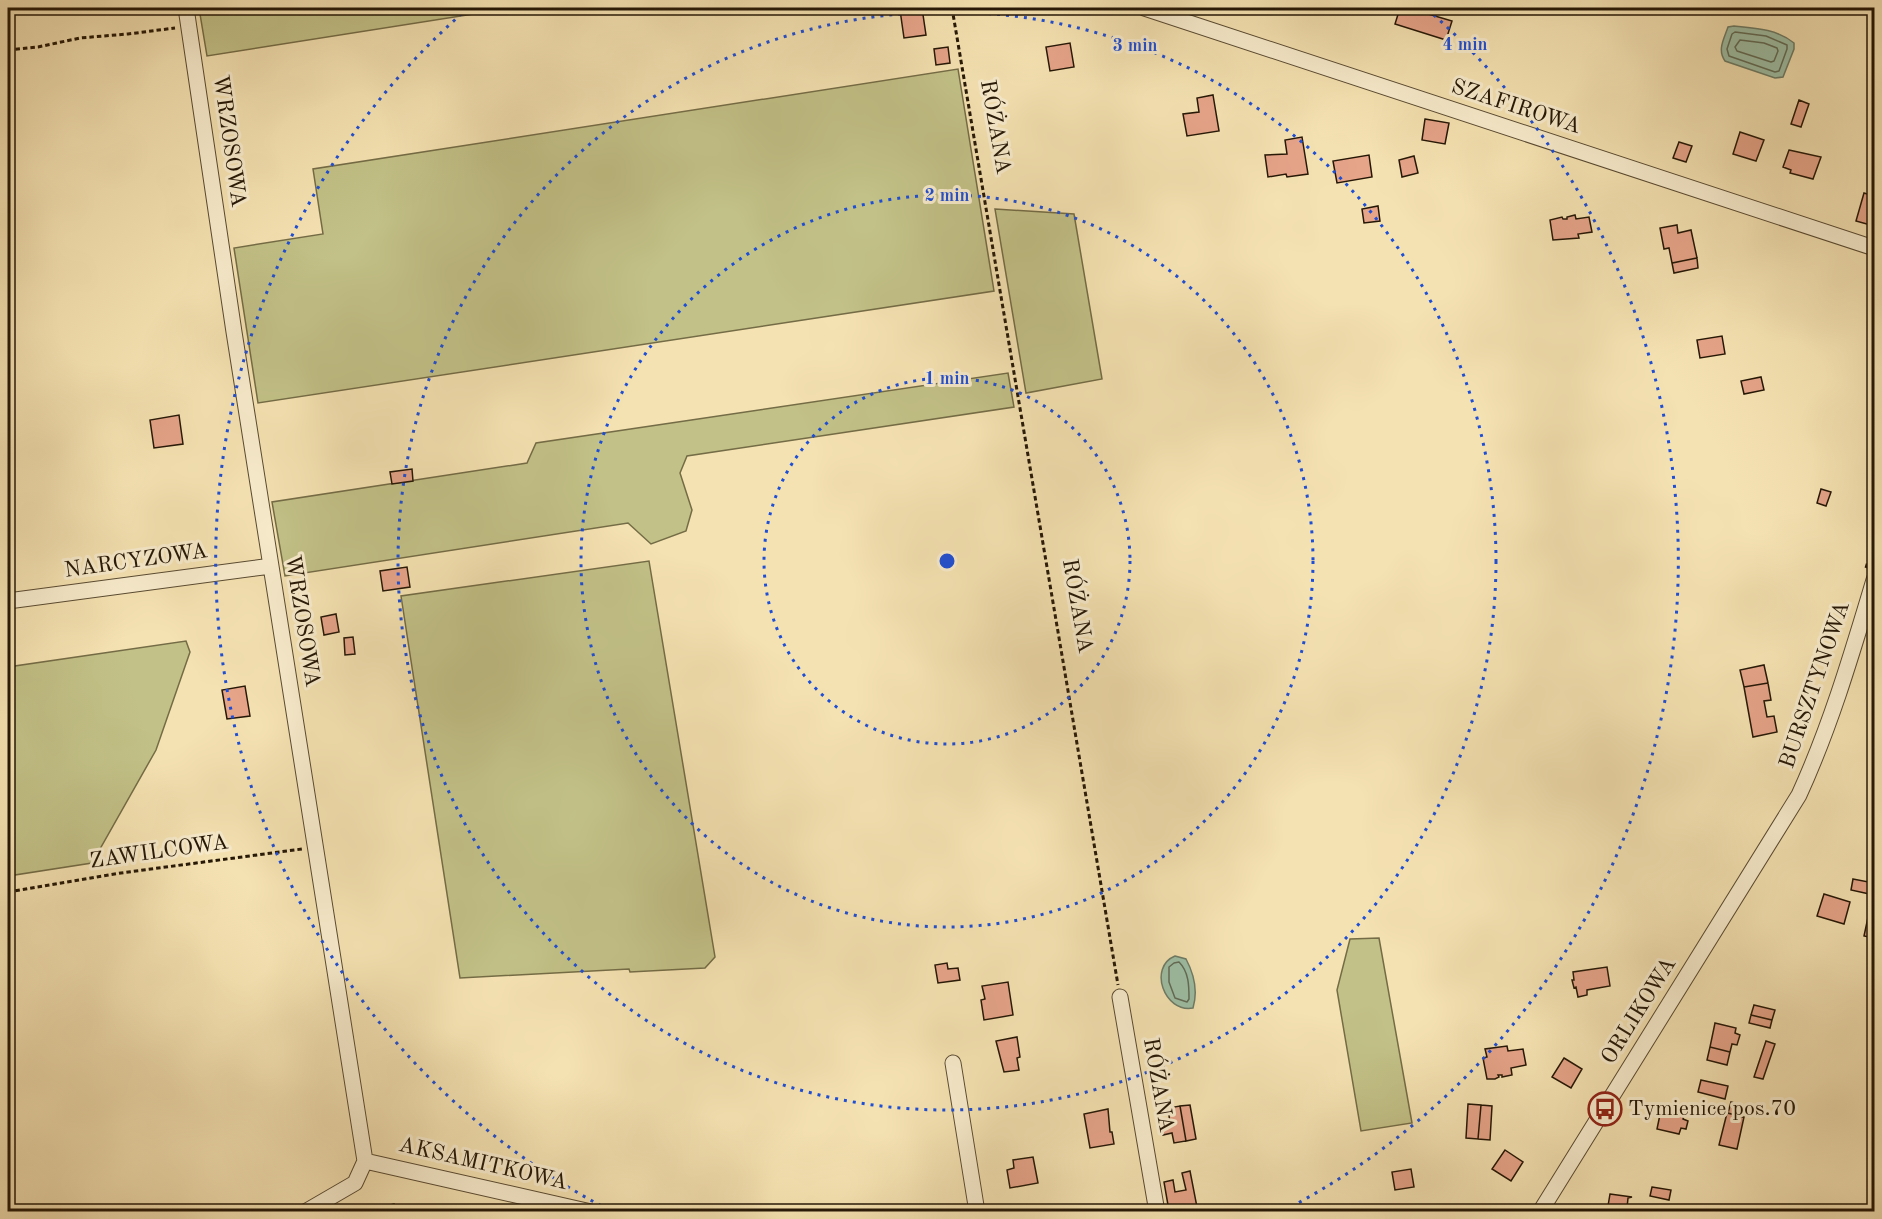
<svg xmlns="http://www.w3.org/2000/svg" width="1882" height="1219" font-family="'Old Standard TT',serif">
<rect width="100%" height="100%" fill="#f5e2b2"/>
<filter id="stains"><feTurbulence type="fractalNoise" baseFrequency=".00333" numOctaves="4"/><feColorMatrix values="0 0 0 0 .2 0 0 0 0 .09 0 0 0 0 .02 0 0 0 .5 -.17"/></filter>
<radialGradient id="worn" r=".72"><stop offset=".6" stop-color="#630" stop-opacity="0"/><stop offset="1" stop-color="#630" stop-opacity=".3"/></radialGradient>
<path fill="#c2c187" stroke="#746c46" stroke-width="1.5" d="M 199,8 L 512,8 L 207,56 Z
M 958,69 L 994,291 L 258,403 L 234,248 L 323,234 L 313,169 Z
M 995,209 L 1074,214 L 1102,379 L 1026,393 Z
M 1008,373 L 1014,407 L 687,456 L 680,473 L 692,510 L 686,531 L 651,544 L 628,523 L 285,576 L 272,502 L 527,463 L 536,443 Z
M 649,561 L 715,957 L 705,968 L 630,972 L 629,969 L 460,978 L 401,596 Z
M 186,641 L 190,652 L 156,750 L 92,863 L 8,876 L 8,667 Z
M 1379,938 L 1412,1123 L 1361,1131 L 1337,990 L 1350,939 Z"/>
<path fill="#9dbfa6" stroke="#6d7c66" stroke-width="1.5" d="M 1734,26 C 1755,28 1777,29 1794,43 L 1794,49 L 1783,77 L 1775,78 L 1725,61 C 1717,50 1724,39 1728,27 Z
M 1175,956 L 1186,959 C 1194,974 1198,991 1193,1008 C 1164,1013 1148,967 1175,956 Z"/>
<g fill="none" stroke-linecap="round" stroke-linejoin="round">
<path stroke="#616b56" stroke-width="1.5" d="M 1735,32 L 1766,36 L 1787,45 L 1787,49 L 1779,71 L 1775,72 L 1729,56 L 1727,49 L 1732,34 Z
M 1740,40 L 1764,43 L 1777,48 L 1778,51 L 1774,61 L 1771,62 L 1737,51 L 1735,47 Z
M 1179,962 C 1189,972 1189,986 1189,999 L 1187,1002 L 1175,998 L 1169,982 L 1169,967 L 1174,963 Z"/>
</g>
<path fill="#e6a489" stroke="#251706" stroke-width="1.5" d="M 913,8 L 922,8 L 926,35 L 904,38 L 900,10 Z
M 1400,8 L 1408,8 L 1452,21 L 1446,40 L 1395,24 Z
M 1070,43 L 1074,67 L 1050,71 L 1046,47 Z
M 948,47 L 950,63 L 936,65 L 934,49 Z
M 1213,95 L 1219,131 L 1187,136 L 1183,114 L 1199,112 L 1197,98 Z
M 1799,100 L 1809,104 L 1801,127 L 1791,124 Z
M 1425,119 L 1449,123 L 1445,144 L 1422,140 Z
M 1740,132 L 1764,140 L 1756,161 L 1733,154 Z
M 1302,137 L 1308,174 L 1287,177 L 1286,174 L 1268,177 L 1265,155 L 1287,154 L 1285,140 Z
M 1679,142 L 1692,146 L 1686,162 L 1673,158 Z
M 1789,150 L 1821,157 L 1813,179 L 1790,173 L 1791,170 L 1783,167 Z
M 1369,155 L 1372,177 L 1337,183 L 1333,161 Z
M 1414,156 L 1418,173 L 1402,177 L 1399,160 Z
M 1864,193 L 1874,196 L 1874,226 L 1856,221 Z
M 1378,206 L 1380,221 L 1364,223 L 1362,209 Z
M 1575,215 L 1576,219 L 1589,217 L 1592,232 L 1578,234 L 1579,238 L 1553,240 L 1550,220 L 1562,217 L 1563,219 L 1567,219 L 1567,217 Z
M 1677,225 L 1678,233 L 1691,230 L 1697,258 L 1672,263 L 1669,248 L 1664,249 L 1660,228 Z
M 1697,258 L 1698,268 L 1674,273 L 1672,263 Z
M 1722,336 L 1725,354 L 1700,358 L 1697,340 Z
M 1761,377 L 1764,390 L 1744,394 L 1741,381 Z
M 179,415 L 183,444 L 154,448 L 150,420 Z
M 412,469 L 413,481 L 392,484 L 390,472 Z
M 1821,489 L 1831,492 L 1826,506 L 1817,503 Z
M 407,567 L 410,587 L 383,591 L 380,571 Z
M 336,614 L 339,632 L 324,635 L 321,617 Z
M 353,637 L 355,654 L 345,655 L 344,638 Z
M 1764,665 L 1768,683 L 1744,687 L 1740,670 Z
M 1768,683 L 1771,700 L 1764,701 L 1767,717 L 1774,716 L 1777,732 L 1753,737 L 1744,687 Z
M 245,686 L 250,716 L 227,719 L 222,690 Z
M 1853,879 L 1874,883 L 1874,895 L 1851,890 Z
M 1824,894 L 1850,902 L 1844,924 L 1817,916 Z
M 1873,894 L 1874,895 L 1874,938 L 1864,936 Z
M 947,963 L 948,969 L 958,968 L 960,980 L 938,983 L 935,965 Z
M 1607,967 L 1610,986 L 1587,990 L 1587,995 L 1578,997 L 1576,987 L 1574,988 L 1572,980 L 1574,980 L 1573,972 Z
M 1008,982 L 1013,1015 L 984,1020 L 981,1000 L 985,999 L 982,986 Z
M 1754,1005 L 1775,1010 L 1772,1020 L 1751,1015 Z
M 1751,1015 L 1772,1020 L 1770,1028 L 1749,1023 Z
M 1715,1023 L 1736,1028 L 1735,1033 L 1740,1035 L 1737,1045 L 1732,1044 L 1730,1052 L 1710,1047 Z
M 1017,1037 L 1020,1057 L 1017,1058 L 1019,1070 L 1004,1072 L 996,1041 Z
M 1766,1041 L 1775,1044 L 1763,1079 L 1754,1077 Z
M 1507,1046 L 1508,1051 L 1523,1049 L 1526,1065 L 1511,1068 L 1512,1075 L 1502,1077 L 1502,1075 L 1498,1075 L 1499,1077 L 1495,1079 L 1487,1079 L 1483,1058 L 1487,1057 L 1485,1049 Z
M 1710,1047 L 1730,1052 L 1727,1065 L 1707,1060 Z
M 1564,1058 L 1582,1069 L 1571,1088 L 1552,1077 Z
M 1701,1080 L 1728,1086 L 1725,1099 L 1698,1092 Z
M 1731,1102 L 1745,1106 L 1742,1117 L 1728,1113 Z
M 1468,1104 L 1481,1105 L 1478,1139 L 1466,1138 Z
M 1190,1105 L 1196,1139 L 1186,1141 L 1180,1106 Z
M 1481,1105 L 1492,1106 L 1490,1140 L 1478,1139 Z
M 1662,1105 L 1685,1110 L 1683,1119 L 1688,1121 L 1686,1129 L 1681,1128 L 1679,1134 L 1657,1129 Z
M 1180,1106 L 1186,1141 L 1174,1143 L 1172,1133 L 1163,1135 L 1161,1124 L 1170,1123 L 1168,1108 Z
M 1108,1109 L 1110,1132 L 1112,1132 L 1114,1144 L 1090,1148 L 1084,1114 Z
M 1727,1113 L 1744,1117 L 1737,1149 L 1719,1145 Z
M 1505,1150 L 1523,1162 L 1511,1181 L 1492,1169 Z
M 1033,1157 L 1038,1183 L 1010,1188 L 1007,1170 L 1014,1168 L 1013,1160 Z
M 1411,1169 L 1414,1187 L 1395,1190 L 1392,1172 Z
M 1190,1171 L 1197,1207 L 1169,1211 L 1164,1182 L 1173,1180 L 1175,1192 L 1186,1190 L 1182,1173 Z
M 1652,1187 L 1671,1190 L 1669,1200 L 1650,1196 Z
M 1610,1194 L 1632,1197 L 1628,1198 L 1627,1208 L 1630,1208 L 1630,1212 L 1607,1212 Z
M 394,1204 L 396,1211 L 401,1210 L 401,1212 L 384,1212 L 383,1207 Z"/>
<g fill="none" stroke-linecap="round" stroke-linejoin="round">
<g stroke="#594a31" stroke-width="17">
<path id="minor" d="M 186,8 L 234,332 L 365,1161 L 355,1183 L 305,1212
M 1144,8 L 1874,248
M 8,601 L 271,566
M 1120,997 L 1157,1212
M 953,1063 L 977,1212
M 365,1161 L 591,1212
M 1540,1212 L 1799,795 C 1831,725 1852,653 1874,580"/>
</g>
<path stroke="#251706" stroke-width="3" stroke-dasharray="4.5 3" stroke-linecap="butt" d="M 952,8 L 1118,985
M 8,50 L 38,47 L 80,38 L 128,34 L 175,28
M 1866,568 L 1874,542
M 8,892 L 121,873 L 302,849"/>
<use href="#minor" stroke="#f8eccd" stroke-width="15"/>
</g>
<g fill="none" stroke="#1d4ed8" stroke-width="3" stroke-dasharray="3 6">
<circle cx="947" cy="561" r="183"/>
<circle cx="947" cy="561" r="366"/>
<circle cx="947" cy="561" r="549"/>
<path d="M609 1210A732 732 0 0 1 467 9M1427 9A732 732 0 0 1 1285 1210"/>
</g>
<defs>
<g id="bus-ring" transform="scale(1.725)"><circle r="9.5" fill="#f8eccd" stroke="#8f2418" stroke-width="1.5"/><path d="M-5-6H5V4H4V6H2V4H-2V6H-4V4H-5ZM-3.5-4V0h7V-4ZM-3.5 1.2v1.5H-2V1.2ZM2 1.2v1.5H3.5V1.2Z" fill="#8f2418"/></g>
</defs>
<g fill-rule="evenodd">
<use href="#bus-ring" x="1605" y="1109"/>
</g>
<g text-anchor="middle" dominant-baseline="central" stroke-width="6" stroke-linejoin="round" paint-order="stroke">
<g font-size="22" fill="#251706" stroke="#f8eccd">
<text transform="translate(1516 107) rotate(18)">SZAFIROWA</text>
<text transform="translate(995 127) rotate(80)">RÓŻANA</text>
<text transform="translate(229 141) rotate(82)">WRZOSOWA</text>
<text transform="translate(136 561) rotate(-8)">NARCYZOWA</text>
<text transform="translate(1077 606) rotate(80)">RÓŻANA</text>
<text transform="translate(302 621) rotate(81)">WRZOSOWA</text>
<text transform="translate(1815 685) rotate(-71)">BURSZTYNOWA</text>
<text transform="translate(159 852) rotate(-8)">ZAWILCOWA</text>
<text transform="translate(1639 1011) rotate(-58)">ORLIKOWA</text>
<text transform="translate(1158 1085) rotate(80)">RÓŻANA</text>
<text transform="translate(483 1164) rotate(13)">AKSAMITKOWA</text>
</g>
<g font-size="22" fill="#251706" stroke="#f8eccd" text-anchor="start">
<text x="1628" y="1109">Tymienice pos.70</text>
</g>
</g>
<circle cx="947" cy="561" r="9" fill="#1d4ed8" stroke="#f8eccd" stroke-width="3"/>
<g font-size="18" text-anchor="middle" font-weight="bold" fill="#1d4ed8" stroke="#f8eccd" stroke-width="6" stroke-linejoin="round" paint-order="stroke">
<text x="1465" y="50">4 min</text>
<text x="1135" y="51">3 min</text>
<text x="947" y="201">2 min</text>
<text x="947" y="384">1 min</text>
</g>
<rect width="1882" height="1219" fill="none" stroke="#f5e2b2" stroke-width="30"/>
<rect x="9" y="9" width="1864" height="1201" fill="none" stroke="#251706" stroke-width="3"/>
<rect x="15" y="15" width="1852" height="1189" fill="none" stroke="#251706" stroke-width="1.5"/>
<rect width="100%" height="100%" filter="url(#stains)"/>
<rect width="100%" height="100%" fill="url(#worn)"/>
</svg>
